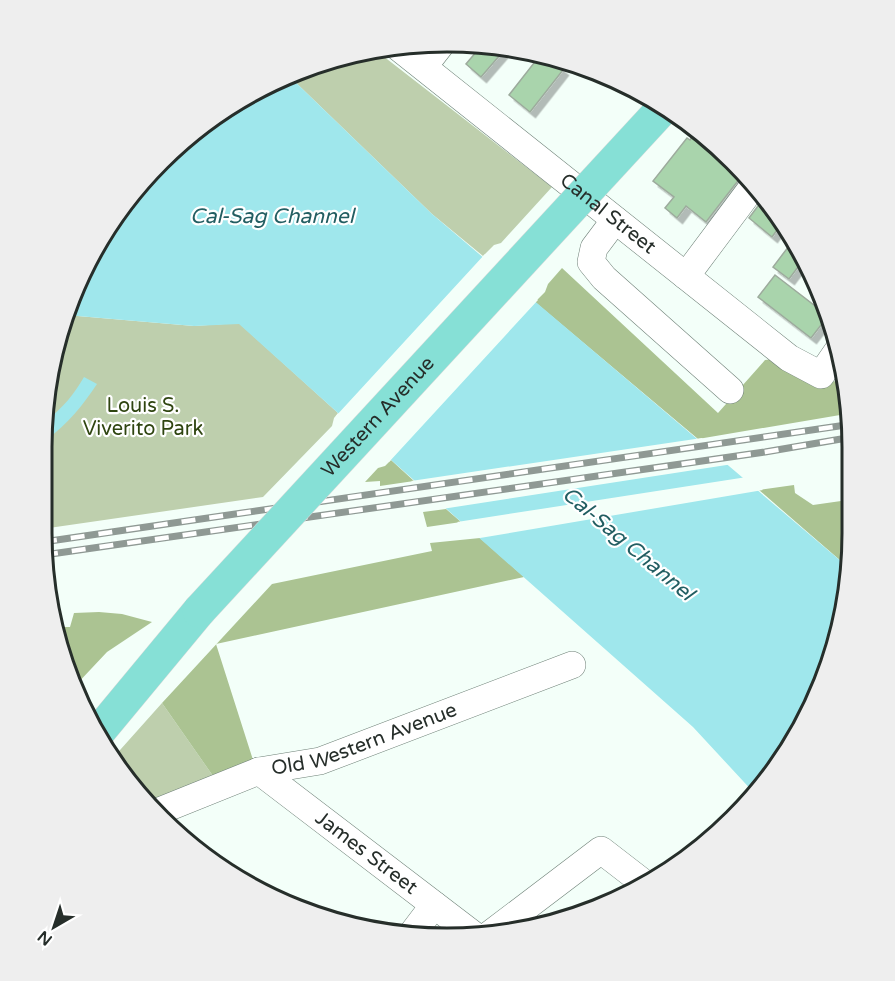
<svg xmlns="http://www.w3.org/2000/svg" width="895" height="981" font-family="'Varela Round',sans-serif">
<defs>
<filter id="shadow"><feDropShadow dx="5.5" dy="5.5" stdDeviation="0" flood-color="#0004"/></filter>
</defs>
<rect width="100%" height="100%" fill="#f3fff9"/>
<path fill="#becfad" d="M 374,49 L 552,187 L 501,243 L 494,245 L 483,256 L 432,214 L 288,75 L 368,50 Z
M 66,315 L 194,326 L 239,323 L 338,413 L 334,418 L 332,426 L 263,497 L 42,529 L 50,368 Z
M 162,703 L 213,776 L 148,802 L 126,781 L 112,759 Z"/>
<path fill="#abc392" d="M 562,268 L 718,413 L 765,360 L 774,359 L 814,382 L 845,381 L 846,414 L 698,439 L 535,302 L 545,292 L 548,284 Z
M 391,460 L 414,481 L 380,486 L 380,481 L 365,482 L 378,468 L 385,466 Z
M 794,485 L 795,493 L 813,505 L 848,500 L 849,568 L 759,490 Z
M 446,509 L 461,522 L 427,527 L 423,512 Z
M 480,538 L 524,577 L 216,644 L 253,760 L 213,776 L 162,703 L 272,584 L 432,551 L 430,543 Z
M 99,612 L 122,614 L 152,622 L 107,652 L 75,686 L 55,627 L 70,627 L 74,613 Z"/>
<path fill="#9fe7ec" d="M 288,75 L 432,214 L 849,568 L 850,586 L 832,664 L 799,736 L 756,795 L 693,727 L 338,413 L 239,324 L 194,326 L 66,315 L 73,292 L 111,222 L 161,161 L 223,110 Z
M 84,377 L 97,384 C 83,405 68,424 47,439 L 47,420 C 63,408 74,394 84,377 Z"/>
<path fill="#f3fff9" d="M 485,254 L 538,300 L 389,462 L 336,416 Z
M 702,438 L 733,464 L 442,509 L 411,481 Z
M 747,477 L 763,490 L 480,538 L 476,538 L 457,522 Z"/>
<path fill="#a9d4ac" stroke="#9dab9d" stroke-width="1.5" filter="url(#shadow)" d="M 482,45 L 506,48 L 481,77 L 466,64 Z
M 541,54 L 555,58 L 552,62 L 563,70 L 530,112 L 509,95 Z
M 697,130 L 734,161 L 744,173 L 706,222 L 686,206 L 677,218 L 665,208 L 674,197 L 653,181 L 687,138 L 690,140 Z
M 764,198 L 784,222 L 795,242 L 795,243 L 777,230 L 772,237 L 749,218 Z
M 792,242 L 798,247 L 804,259 L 789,279 L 773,267 Z
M 775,275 L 828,316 L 811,338 L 758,297 Z"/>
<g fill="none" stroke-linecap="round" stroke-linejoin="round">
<g stroke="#6e8077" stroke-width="28">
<g id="minor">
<path id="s1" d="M 398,47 L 789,358 L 821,375 L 839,349"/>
<path d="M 424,66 L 442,43"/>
<path d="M 615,220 L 594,248 L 591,262 L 604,278 L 730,390"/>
<path d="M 686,276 L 754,185"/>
<path id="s2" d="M 259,771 L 475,936"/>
<path id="s3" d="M 157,812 L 259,771 L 320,761 L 572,665"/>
<path d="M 412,934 L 434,905"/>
<path d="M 489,935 L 601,850 L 645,884"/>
</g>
</g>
<g stroke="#d8d9d9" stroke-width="34">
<path id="major" d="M 97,734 L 199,611"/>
</g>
<use href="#minor" stroke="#fff" stroke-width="27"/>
<use href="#major" stroke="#86e0d6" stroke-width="33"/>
<g stroke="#8f9994" stroke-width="7">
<path id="rail" d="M 43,542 L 846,425
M 44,555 L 765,452 L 847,438"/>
</g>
<use href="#rail" stroke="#fff" stroke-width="4.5" stroke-dasharray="14" stroke-linecap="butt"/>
<g stroke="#d8d9d9" stroke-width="34" stroke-linecap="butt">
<g id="major-bridge">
<path id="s4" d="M 199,611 L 665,106"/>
</g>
</g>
<use href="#major-bridge" stroke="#86e0d6" stroke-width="33"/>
</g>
<g text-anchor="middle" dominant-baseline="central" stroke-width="4.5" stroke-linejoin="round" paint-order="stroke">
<g font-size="20" fill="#262e2a" stroke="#fff">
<text stroke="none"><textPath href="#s1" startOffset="268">Canal Street</textPath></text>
<text stroke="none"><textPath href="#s4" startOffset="264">Western Avenue</textPath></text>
<text stroke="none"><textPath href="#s3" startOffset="220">Old Western Avenue</textPath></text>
<text stroke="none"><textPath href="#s2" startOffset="135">James Street</textPath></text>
</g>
<g font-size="20" fill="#2f4510" stroke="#fff">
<text x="143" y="406">Louis S.<tspan x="143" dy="23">Viverito Park</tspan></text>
</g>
<g font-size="21" font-style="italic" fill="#225e62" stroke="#fff">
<text x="272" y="216">Cal-Sag Channel</text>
<text transform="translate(628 544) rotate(40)">Cal-Sag Channel</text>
</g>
</g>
<path d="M0 0H895V981H0ZM447 52H447A395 395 0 0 1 842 447V533A395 395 0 0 1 447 928H447A395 395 0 0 1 52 533V447A395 395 0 0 1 447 52Z" fill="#eee" fill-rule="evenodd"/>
<path fill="none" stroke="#262e2a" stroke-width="3" d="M447 52H447A395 395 0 0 1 842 447V533A395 395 0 0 1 447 928H447A395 395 0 0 1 52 533V447A395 395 0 0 1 447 52Z"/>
<g transform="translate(54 927) rotate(219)" stroke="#ffffff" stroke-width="4.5" paint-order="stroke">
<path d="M0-4.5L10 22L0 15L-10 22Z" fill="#262e2a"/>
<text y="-9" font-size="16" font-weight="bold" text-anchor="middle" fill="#262e2a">N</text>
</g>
</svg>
